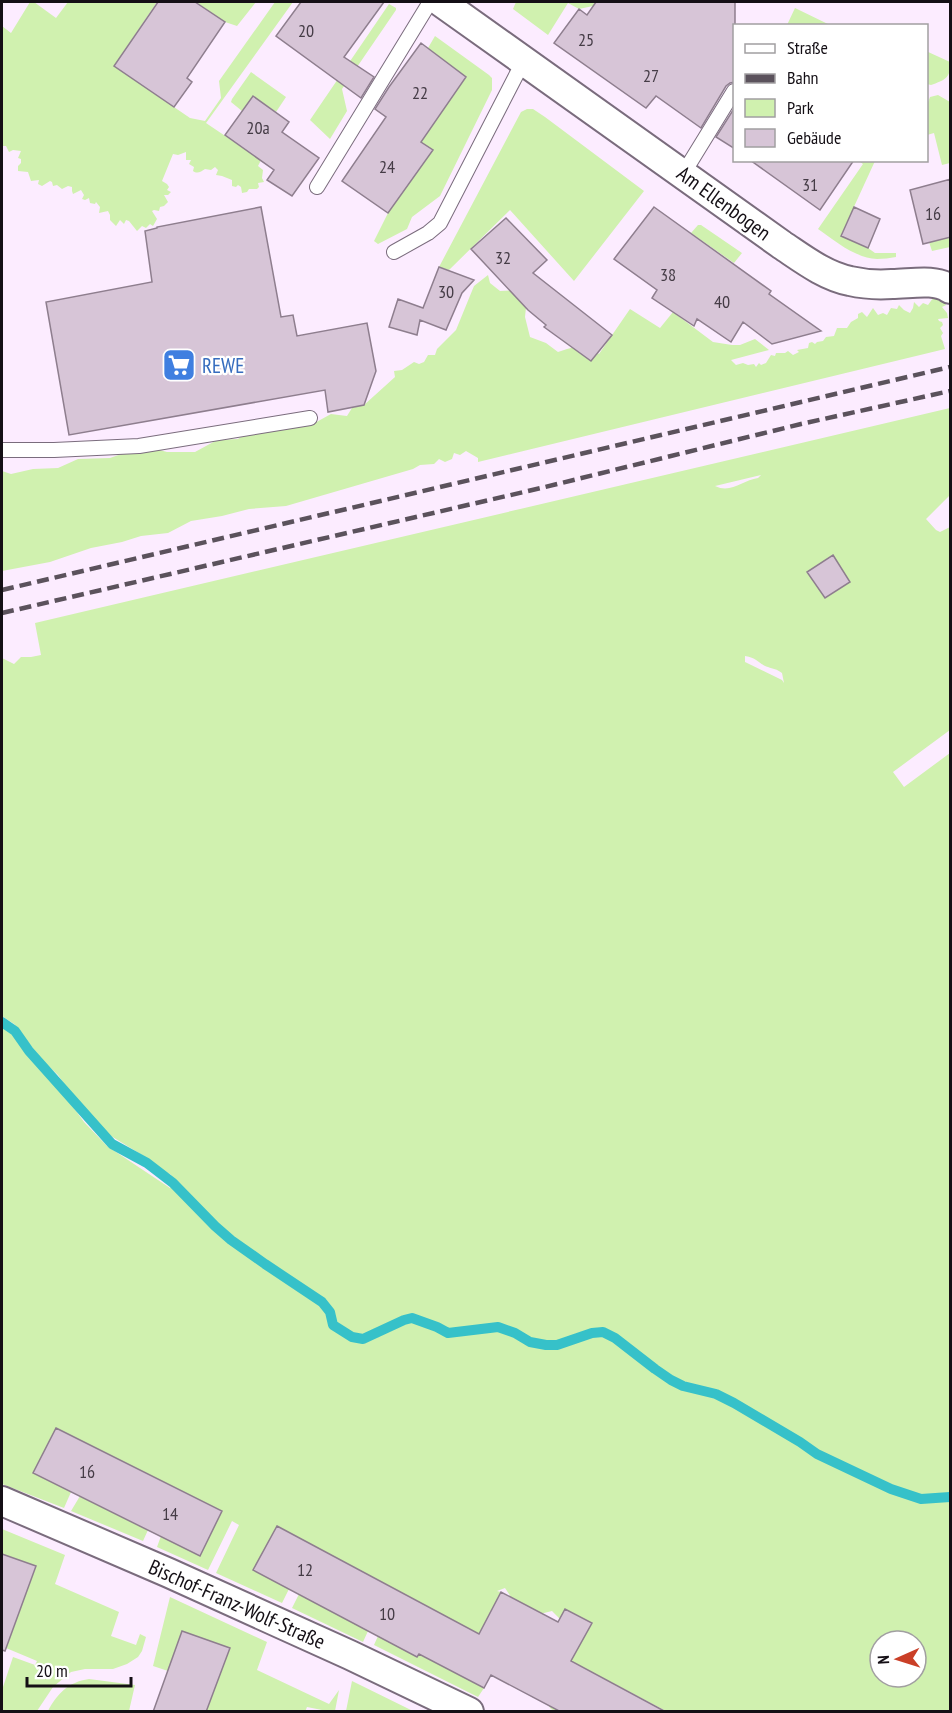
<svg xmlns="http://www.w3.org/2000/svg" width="952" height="1713" font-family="'PT Sans Narrow',sans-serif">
<rect width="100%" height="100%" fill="#fcecff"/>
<path fill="#d0f1af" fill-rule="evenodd" d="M 30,2 L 34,2 L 56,18 L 68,2 L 157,2 L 114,66 L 190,118 L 205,121 L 221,98 L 219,81 L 275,2 L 293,2 L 206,123 L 261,160 L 258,166 L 263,170 L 262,178 L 264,182 L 258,183 L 259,187 L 257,189 L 249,189 L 247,192 L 242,193 L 241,187 L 238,185 L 236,187 L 232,186 L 232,180 L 222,176 L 216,175 L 218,170 L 215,167 L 211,170 L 205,169 C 201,172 197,174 193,171 L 194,167 L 189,164 L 191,160 L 186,160 L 186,152 L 178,155 L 173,154 L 162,181 L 167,184 L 169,187 L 167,190 L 171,192 L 168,195 L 164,195 L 168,202 L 164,206 L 160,207 L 159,211 L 154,210 L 152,211 L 157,219 L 153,226 L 150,224 L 146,228 L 142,226 L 137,231 L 129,221 L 126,220 L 124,224 L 120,220 L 116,226 L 110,220 L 110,215 L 108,211 L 99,213 L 100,207 L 96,202 L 95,204 L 90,203 L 89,198 L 85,200 L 82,199 L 84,195 L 81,190 L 73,194 L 72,191 L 72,187 L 68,186 L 62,189 L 57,185 L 53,186 L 52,182 L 50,181 L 42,186 L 38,184 L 39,180 L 31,181 L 28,172 L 18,171 L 18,166 L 21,163 L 21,159 L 18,158 L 21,151 L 13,150 L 9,152 L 6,146 L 2,146 L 2,26 L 11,33 Z
M 196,2 L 256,2 L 237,26 L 225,22 Z
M 516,2 L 596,2 L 593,6 L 579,9 L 568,3 L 548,35 L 513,9 Z
M 389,4 L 396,8 L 396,10 L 342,89 L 347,111 L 330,139 L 310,120 Z
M 795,8 L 830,25 L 787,25 Z
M 435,36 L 489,75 L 492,78 L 492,90 L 440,196 L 412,217 L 407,229 L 378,244 L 374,241 L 388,213 L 432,151 L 421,142 L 466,77 L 428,48 Z
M 926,51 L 950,62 C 951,78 945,80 931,85 L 927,84 Z
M 251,72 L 286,97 L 276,112 L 253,96 L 242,111 L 231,102 L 232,99 Z
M 938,95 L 950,102 L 950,163 L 942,165 L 934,133 L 927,135 L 927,105 L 930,97 Z
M 527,109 L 533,109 L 545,117 L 644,191 L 574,281 L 510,210 L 449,270 L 439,267 L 521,112 Z
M 859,161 L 875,161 L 841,235 L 868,248 L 875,253 L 896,253 L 896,257 C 890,258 883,259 877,259 C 855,258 835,241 818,229 L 863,164 Z
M 698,225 L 701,225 L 742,253 L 734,263 L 691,233 Z
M 950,237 L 950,247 L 932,251 L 929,242 Z
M 488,275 L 490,283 L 500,291 L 518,290 L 527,298 L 525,317 L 530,337 L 546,343 L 558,352 C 573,347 586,341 599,354 L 630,309 L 660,328 L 673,312 L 713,342 L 732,345 L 740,345 L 755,339 L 769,350 L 731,360 L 736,365 L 743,363 L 748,365 L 754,364 L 756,367 L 759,363 L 761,365 L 766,363 L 771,355 L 775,356 L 776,353 L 785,353 L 788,351 L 793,355 L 799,352 L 797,350 L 808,348 L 809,343 L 812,342 L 815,344 L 817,342 L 823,341 L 826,337 L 834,336 L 837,328 L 847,328 L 851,322 L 858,318 L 858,314 L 862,312 L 867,317 L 873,308 L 878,315 L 883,313 L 887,315 L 891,308 L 897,309 L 899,305 L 904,310 L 910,313 L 913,308 L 914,302 L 919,307 L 923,303 L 928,305 L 933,298 L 941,301 L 944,300 L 946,305 L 942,307 L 947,313 L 948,318 L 938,319 L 939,321 L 942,322 L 943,325 L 940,328 L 943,333 L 941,336 L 945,349 L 478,462 L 478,458 L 466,451 L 460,455 L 454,453 L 452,459 L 445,462 L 439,459 L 434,464 L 420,465 L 413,469 L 286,506 L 249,509 L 222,516 L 191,521 L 168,533 L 141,536 L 122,542 L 91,548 L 50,562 L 2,571 L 2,471 L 11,474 L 33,469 L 58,468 L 78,459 L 110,458 L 133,450 L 148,447 L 167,452 L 195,452 L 217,440 L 238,439 L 249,431 L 297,419 L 311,425 L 331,414 L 347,416 L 352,408 L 364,405 L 395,377 L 394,371 L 402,370 L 414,362 L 419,364 L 424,362 L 428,355 L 435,355 L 437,349 L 456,330 L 474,286 Z
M 950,408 L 950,495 L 926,519 L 936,530 L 940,532 L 950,527 L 950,730 L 893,772 L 904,787 L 950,753 L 950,1711 L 666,1711 L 609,1681 L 592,1711 L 555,1711 L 551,1709 L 548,1705 L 578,1648 L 564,1623 L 552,1611 L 540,1614 L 528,1622 L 505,1588 L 497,1591 L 501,1592 L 458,1674 L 484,1688 L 478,1697 L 374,1645 L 378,1636 L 417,1657 L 440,1613 L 277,1526 L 289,1589 L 282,1603 L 216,1573 L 239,1525 L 232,1521 L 208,1570 L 157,1547 L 161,1536 L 200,1556 L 222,1511 L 57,1429 L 33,1473 L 71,1492 L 64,1508 L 2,1484 L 2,1027 L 12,1034 L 31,1059 L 63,1093 L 84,1122 L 107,1146 L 170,1188 L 176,1181 L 170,1174 L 160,1171 L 147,1158 L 111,1136 L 103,1129 L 65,1085 L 58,1075 L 42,1060 L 14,1024 L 2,1016 L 2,658 L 14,664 L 21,657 L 31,657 L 41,655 L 35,623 ZM 761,475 L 758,478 C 743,480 731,494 715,486 ZM 745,656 C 758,658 757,663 768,667 C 773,669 777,669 782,673 L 784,683 L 782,680 L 745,662 ZM 880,1641 L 916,1641 L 916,1677 L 880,1677 Z
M 80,1496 L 148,1530 L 143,1541 L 71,1511 Z
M 2,1529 L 65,1555 L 55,1584 L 119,1612 L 111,1636 L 136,1645 L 140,1634 L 146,1637 L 142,1651 L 138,1657 L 127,1664 L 113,1669 L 85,1669 L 71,1672 L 53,1687 L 37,1711 L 2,1711 L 2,1690 L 13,1657 L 35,1665 L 37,1661 L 6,1648 L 36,1566 L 2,1554 Z
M 299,1594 L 368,1631 L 363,1642 L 292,1608 Z
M 170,1597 L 267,1642 L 257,1670 L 329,1704 L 339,1690 L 335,1711 L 327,1711 L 307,1707 L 305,1712 L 206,1711 L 168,1671 L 153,1666 Z
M 89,1679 L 135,1685 L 129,1711 L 48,1711 C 57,1694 68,1682 89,1679 Z
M 352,1681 L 413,1711 L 346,1711 Z"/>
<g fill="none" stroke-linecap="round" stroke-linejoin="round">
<path stroke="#36c1c9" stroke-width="10" d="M 2,1022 L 15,1031 L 29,1051 L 112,1144 L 147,1163 L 173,1183 L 215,1226 L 231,1240 L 265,1264 L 322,1302 L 330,1312 L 333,1325 L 352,1337 L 363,1339 L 404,1320 L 412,1318 L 437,1327 L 448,1333 L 498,1327 L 515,1333 L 530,1342 L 546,1345 L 557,1345 L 592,1333 L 603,1332 L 615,1338 L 655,1369 L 671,1380 L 683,1386 L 716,1394 L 734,1403 L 800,1442 L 817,1454 L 891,1489 L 921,1499 L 950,1497"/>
</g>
<path fill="#d7c5d7" stroke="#8e7e8e" stroke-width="1.5" d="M 158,2 L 195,2 L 225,22 L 187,78 L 192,82 L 174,107 L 114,66 Z
M 301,2 L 384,2 L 344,57 L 374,77 L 361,98 L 276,36 Z
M 596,2 L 735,2 L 735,82 L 730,83 L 726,86 L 701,128 L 656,96 L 646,108 L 554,43 L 579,9 L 587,15 Z
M 421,43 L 466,77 L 421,142 L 433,150 L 388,213 L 342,181 L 386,117 L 375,109 L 389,87 Z
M 253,96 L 289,122 L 282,132 L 319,158 L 292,196 L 267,180 L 274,170 L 225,135 Z
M 735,107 L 735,149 L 716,137 Z
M 750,160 L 854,160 L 820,210 Z
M 951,179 L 951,237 L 923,244 L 910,190 Z
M 261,207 L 281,317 L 293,315 L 297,336 L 367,323 L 376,371 L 364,405 L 328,412 L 325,390 L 69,435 L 46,302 L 152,282 L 145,231 L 157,228 L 157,227 Z
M 654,207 L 771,291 L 769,294 L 821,331 L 772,344 L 743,322 L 731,342 L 697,319 L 694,326 L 652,298 L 657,290 L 614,259 Z
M 854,207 L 880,219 L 868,248 L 841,236 Z
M 506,218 L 547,260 L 533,273 L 612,335 L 591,361 L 544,327 L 546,325 L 528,310 L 471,249 Z
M 439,267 L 474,280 L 462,293 L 446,330 L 420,320 L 417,335 L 389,327 L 398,299 L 423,308 Z
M 833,555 L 850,582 L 825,598 L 807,572 Z
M 56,1428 L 222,1511 L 200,1556 L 33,1473 Z
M 277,1526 L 479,1634 L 501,1592 L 558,1622 L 565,1609 L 592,1623 L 571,1661 L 666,1712 L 561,1712 L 491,1675 L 484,1688 L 419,1654 L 417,1657 L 253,1570 Z
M 2,1554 L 36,1566 L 5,1651 L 2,1650 Z
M 182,1631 L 230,1648 L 206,1712 L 153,1712 Z"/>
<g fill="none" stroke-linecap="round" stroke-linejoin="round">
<g stroke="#7a6c7d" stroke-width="16">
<path id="lane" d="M 683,174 L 734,91
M 317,187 L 430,2
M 394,252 L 428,233 L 440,223 L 524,60
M 2,450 L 54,450 L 139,446 L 310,418"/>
</g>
<g stroke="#7a6c7d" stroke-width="32">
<path id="street" d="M 441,2 L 782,245 C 803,259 825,276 850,281 C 863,284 878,285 892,284 C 910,284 935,278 950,289
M 2,1501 L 169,1573 L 350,1655 L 469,1712"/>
</g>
<use href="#lane" stroke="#fff" stroke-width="14"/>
<use href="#street" stroke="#fff" stroke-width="28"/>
<path stroke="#5b525c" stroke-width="4.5" stroke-dasharray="12 6" stroke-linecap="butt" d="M 2,590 L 950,367
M 2,613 L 541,488 L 801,424 L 950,391"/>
</g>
<defs>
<g id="supermarket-square" transform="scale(1.725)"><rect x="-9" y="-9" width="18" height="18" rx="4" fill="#3f7fe0" stroke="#fff"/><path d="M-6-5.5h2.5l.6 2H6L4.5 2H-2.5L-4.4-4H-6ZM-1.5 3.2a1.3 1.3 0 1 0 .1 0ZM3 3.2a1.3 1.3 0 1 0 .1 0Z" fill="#fff"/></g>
</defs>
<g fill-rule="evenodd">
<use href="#supermarket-square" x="179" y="365"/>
</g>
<g text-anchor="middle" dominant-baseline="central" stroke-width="4.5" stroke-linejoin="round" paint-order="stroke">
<g font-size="18" fill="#453c46">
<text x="306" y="30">20</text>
<text x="586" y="39">25</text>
<text x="651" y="75">27</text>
<text x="420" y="92">22</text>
<text x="258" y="127">20a</text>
<text x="387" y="166">24</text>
<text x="810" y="184">31</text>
<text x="933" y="213">16</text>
<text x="503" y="257">32</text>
<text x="668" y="274">38</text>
<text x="446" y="291">30</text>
<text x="722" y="301">40</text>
<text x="87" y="1471">16</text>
<text x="170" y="1513">14</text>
<text x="305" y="1569">12</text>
<text x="387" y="1613">10</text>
</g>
<g font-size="21" fill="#140f15" stroke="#fff">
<text transform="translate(724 203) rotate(36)">Am Ellenbogen</text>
<text transform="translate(237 1604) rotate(24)">Bischof-Franz-Wolf-Straße</text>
</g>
<g font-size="21" fill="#366cbe" stroke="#fff" text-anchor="start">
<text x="202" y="365">REWE</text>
</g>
</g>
<rect width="952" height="1713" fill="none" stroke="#140f15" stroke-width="6"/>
<rect x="733" y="24" width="195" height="138" fill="#ffffff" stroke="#a19fa1" stroke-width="1.5"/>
<rect x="745" y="44" width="30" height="9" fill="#ffffff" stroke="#a19fa1" stroke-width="1.5"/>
<text x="787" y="54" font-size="18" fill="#140f15">Straße</text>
<rect x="745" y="74" width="30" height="9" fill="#5b525c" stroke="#a19fa1" stroke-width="1.5"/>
<text x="787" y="84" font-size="18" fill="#140f15">Bahn</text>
<rect x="745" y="99" width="30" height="18" fill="#d0f1af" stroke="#a19fa1" stroke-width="1.5"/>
<text x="787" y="114" font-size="18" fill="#140f15">Park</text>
<rect x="745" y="129" width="30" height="18" fill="#d7c5d7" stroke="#a19fa1" stroke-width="1.5"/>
<text x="787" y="144" font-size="18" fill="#140f15">Gebäude</text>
<g transform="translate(898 1659) rotate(267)"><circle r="28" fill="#ffffff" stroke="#a19fa1" stroke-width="1.5"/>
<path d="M0-4.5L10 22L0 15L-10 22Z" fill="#ca3f27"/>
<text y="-9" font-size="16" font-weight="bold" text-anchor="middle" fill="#140f15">N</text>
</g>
<path d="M27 1677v9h104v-9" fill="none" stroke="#140f15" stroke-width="3"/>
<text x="36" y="1677" font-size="18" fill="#140f15" stroke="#ffffff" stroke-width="4.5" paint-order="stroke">20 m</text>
</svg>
